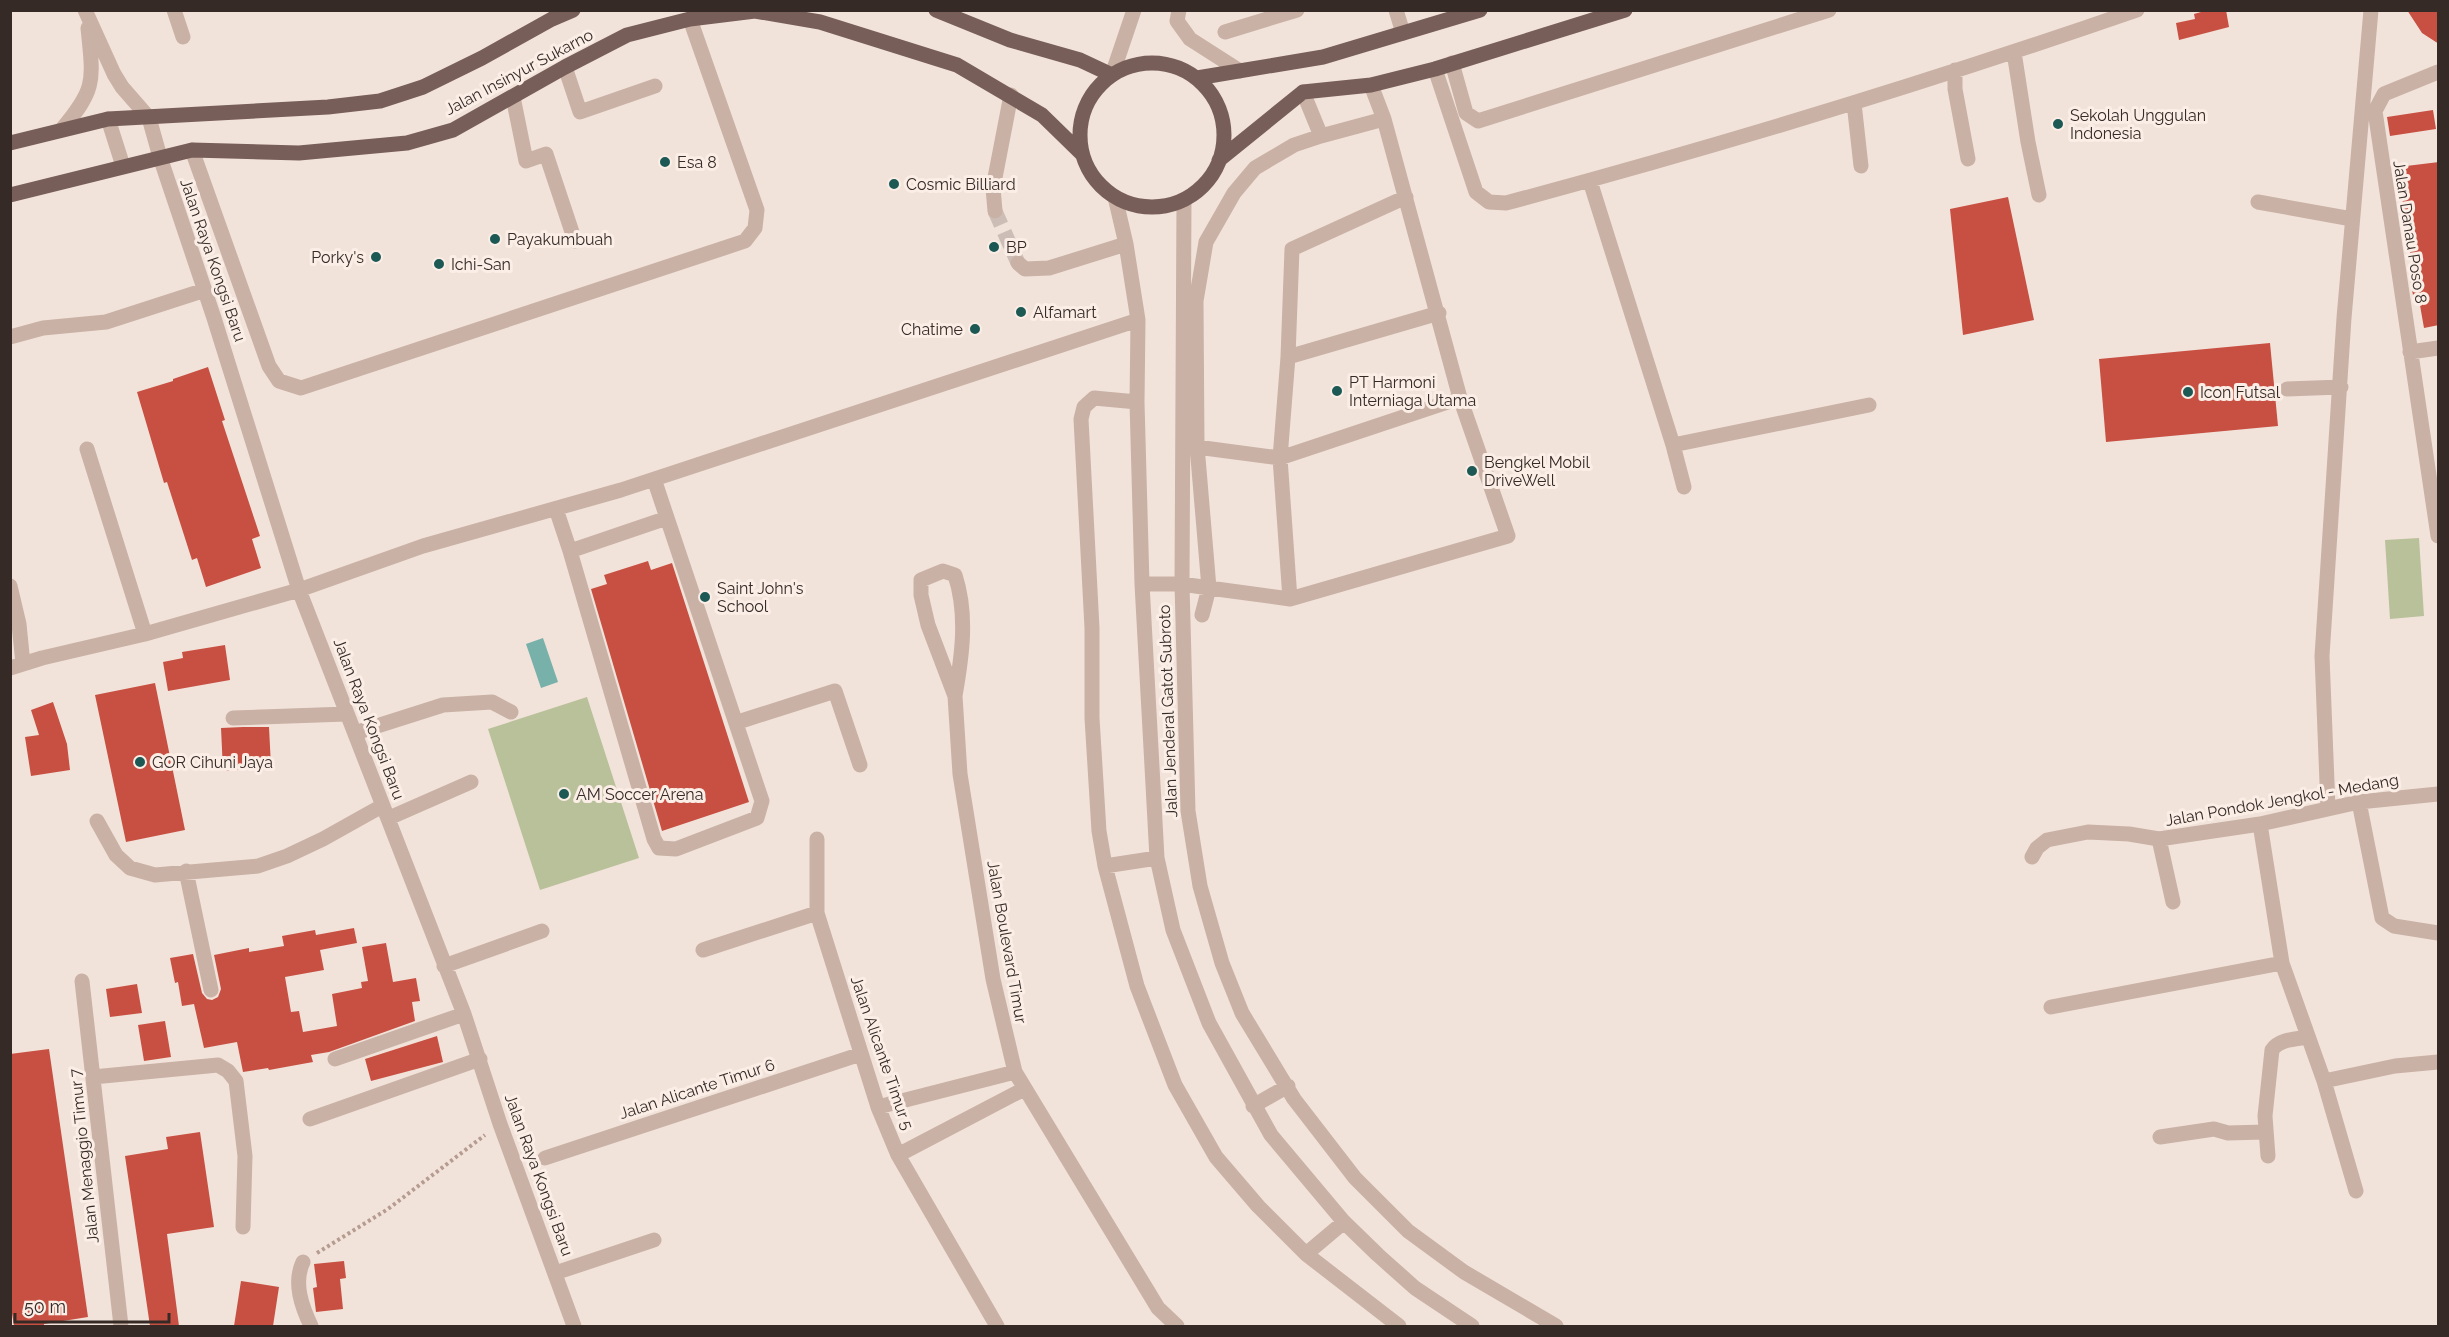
<svg xmlns="http://www.w3.org/2000/svg" width="2449" height="1337" font-family="Raleway,sans-serif">
<rect width="100%" height="100%" fill="#f2e3da"/>
<path fill="#b9c19a" d="M 2419,538 L 2424,616 L 2390,619 L 2385,540 Z
M 587,697 L 639,858 L 540,890 L 488,729 Z"/>
<path fill="#78b0aa" d="M 543,638 L 558,682 L 541,688 L 526,644 Z"/>
<path fill="#c85042" d="M 2208,10 L 2226,10 L 2229,27 L 2179,40 L 2176,23 L 2195,19 L 2194,14 Z
M 2407,10 L 2439,10 L 2439,44 L 2422,33 Z
M 2433,110 L 2436,129 L 2390,136 L 2387,117 Z
M 2439,162 L 2439,325 L 2424,328 L 2418,294 L 2413,295 L 2410,279 L 2415,279 L 2407,236 L 2403,237 L 2401,219 L 2405,219 L 2398,167 Z
M 2008,197 L 2034,320 L 1963,335 L 1950,209 Z
M 2270,343 L 2278,426 L 2106,442 L 2099,359 Z
M 208,367 L 225,420 L 222,421 L 260,536 L 252,539 L 261,568 L 206,587 L 197,558 L 192,560 L 167,482 L 164,483 L 137,392 L 173,381 L 173,379 Z
M 648,561 L 651,570 L 672,563 L 749,802 L 662,831 L 591,589 L 607,584 L 604,575 Z
M 225,645 L 230,680 L 168,691 L 163,662 L 183,658 L 182,652 Z
M 155,683 L 185,830 L 126,842 L 95,695 Z
M 53,702 L 67,744 L 70,770 L 31,776 L 25,737 L 39,735 L 31,710 Z
M 243,727 L 269,727 L 271,766 L 223,771 L 221,728 Z
M 354,928 L 357,943 L 320,950 L 324,970 L 285,977 L 291,1012 L 299,1011 L 303,1032 L 337,1026 L 332,994 L 362,988 L 361,982 L 368,981 L 362,947 L 386,943 L 393,982 L 416,978 L 420,1001 L 412,1002 L 415,1021 L 329,1052 L 311,1055 L 313,1062 L 269,1070 L 268,1068 L 243,1072 L 237,1042 L 204,1048 L 194,1004 L 182,1006 L 178,982 L 175,983 L 170,958 L 193,954 L 202,993 L 207,999 L 212,1000 L 218,997 L 221,989 L 214,955 L 249,948 L 249,952 L 284,946 L 282,936 L 315,930 L 316,935 Z
M 137,984 L 142,1013 L 110,1017 L 106,989 Z
M 165,1021 L 171,1057 L 144,1061 L 138,1025 Z
M 437,1036 L 443,1062 L 371,1081 L 365,1059 Z
M 49,1049 L 88,1317 L 44,1324 L 44,1326 L 14,1326 L 10,1301 L 10,1054 Z
M 200,1132 L 214,1227 L 167,1234 L 179,1326 L 150,1326 L 125,1156 L 168,1149 L 166,1137 Z
M 344,1261 L 346,1278 L 340,1279 L 343,1309 L 316,1312 L 313,1288 L 317,1287 L 314,1264 Z
M 241,1281 L 279,1287 L 273,1326 L 234,1326 Z"/>
<g fill="none" stroke-linecap="round" stroke-linejoin="round">
<path stroke="#ccbeb6" stroke-width="15" stroke-dasharray="15 8" stroke-linecap="butt" d="M 995,211 L 1018,263"/>
<path stroke="#b69b90" stroke-width="4" stroke-dasharray="3 3" stroke-linecap="butt" d="M 317,1253 L 388,1209 L 485,1135"/>
<path stroke="#cab1a6" stroke-width="15" d="M 85,10 L 114,74 L 122,87 L 149,118 L 160,157 L 214,318 L 299,590 L 464,1014 L 500,1124 L 574,1326
M 174,10 L 183,37
M 1179,10 L 1177,21 L 1190,39 L 1240,71
M 1396,10 L 1403,33
M 1225,32 L 1297,10
M 2014,52 L 2028,142 L 2039,195
M 1452,63 L 1466,113 L 1478,121 L 1829,10
M 565,67 L 580,112 L 655,86
M 1435,69 L 1476,192 L 1489,202 L 1506,203 C 1719,146 1929,82 2137,10
M 1955,70 L 1955,89 L 1968,159
M 2438,72 L 2384,94 L 2375,111 L 2438,536
M 1112,75 L 1134,10
M 513,97 L 526,161 L 546,154 L 575,241
M 1854,103 L 1861,166
M 108,119 L 123,166
M 62,129 C 97,88 93,80 88,28
M 1321,136 L 1384,119
M 192,150 L 269,366 L 279,381 L 301,388 L 745,241 L 755,228 L 757,210 L 690,19
M 1590,181 L 1673,445 L 1684,487
M 1115,197 L 1126,244 L 1138,320 L 1137,402 L 1142,584 L 1157,858 L 1173,930 L 1209,1023 L 1271,1135 L 1344,1222 L 1378,1255 L 1415,1288 L 1472,1326
M 1184,200 L 1182,584 L 1188,811 L 1200,886 L 1222,963 L 1242,1013 L 1294,1099 L 1355,1178 L 1408,1231 L 1464,1272 L 1556,1326
M 2258,202 L 2352,219
M 995,211 L 993,188 L 1011,95
M 1018,263 L 1025,269 L 1049,268 L 1126,244
M 10,337 L 43,328 L 106,322 L 205,290
M 2410,352 L 2438,348
M 1288,357 L 1292,249 L 1406,197
M 2287,389 L 2341,387
M 1137,402 L 1094,398 L 1084,407 L 1081,419 L 1092,628 L 1092,718 L 1099,831 L 1105,866 L 1137,986 L 1175,1085 L 1216,1157 L 1258,1206 L 1306,1254 L 1399,1326
M 1673,445 L 1869,405
M 1189,446 L 1280,458 L 1460,398
M 87,449 L 145,634
M 556,509 L 570,551 L 667,518
M 570,551 L 654,839 L 659,848 L 676,849 L 757,818 L 762,801 L 654,479
M 1142,584 L 1182,584 L 1209,588 L 1197,446 L 1196,301 L 1206,242 L 1234,193 L 1255,168 L 1294,145 L 1321,136 L 1303,92
M 10,586 L 19,624 L 23,664
M 1290,599 L 1280,458 L 1288,357 L 1439,313
M 1202,615 L 1209,588 L 1290,599 L 1508,536 L 1460,398 L 1384,119 L 1371,85
M 10,668 L 42,658 L 145,634 L 299,590 L 423,546 L 621,490 L 1138,320
M 955,696 C 962,656 968,615 955,575 L 943,571 L 921,580 L 921,595 L 928,625 L 955,696 L 960,774 L 993,979 L 1015,1072 L 1158,1308 L 1177,1326
M 233,718 L 347,714
M 738,722 L 835,691 L 860,765
M 355,733 L 443,705 L 492,702 L 511,712
M 2359,802 L 2382,918 L 2394,926 L 2438,933
M 2328,808 L 2322,656 L 2344,318 L 2371,10
M 389,818 L 471,782
M 97,821 L 116,855 L 130,868 L 155,875 L 258,866 L 287,856 L 323,839 L 382,806
M 2260,824 L 2282,963 L 2324,1081 L 2356,1191
M 817,839 L 817,913 L 878,1107 L 898,1155 L 997,1326
M 2159,839 L 2173,902
M 2032,857 L 2037,848 L 2047,840 L 2088,832 L 2129,834 L 2159,839 L 2260,824 L 2359,802 L 2438,794
M 1105,866 L 1157,858
M 186,871 L 211,990
M 703,950 L 817,913
M 444,966 L 542,931
M 82,981 L 121,1326
M 2051,1007 L 2282,963
M 335,1059 L 464,1014
M 93,1077 L 218,1065 L 228,1071 L 236,1081 L 245,1156 L 243,1227
M 2324,1081 L 2395,1066 L 2438,1062
M 1253,1106 L 1288,1086
M 878,1107 L 1015,1072
M 310,1119 L 480,1059
M 2160,1137 L 2214,1129 L 2228,1133 L 2265,1132
M 898,1155 L 1024,1089
M 2268,1156 L 2265,1116 L 2272,1050 C 2279,1039 2296,1039 2308,1037
M 545,1158 L 861,1054
M 1306,1254 L 1344,1222
M 303,1262 C 293,1283 302,1307 311,1326
M 555,1273 L 654,1240"/>
<path stroke="#785e58" stroke-width="15" d="M 936,10 L 1010,40 L 1080,60 L 1112,75
M1080 135a72 72 0 1 1 144 0a72 72 0 1 1-144 0Z
M 1197,78 L 1323,57 L 1480,10
M 10,143 L 108,119 L 328,107 L 380,101 L 423,87 L 482,58 L 552,19 L 573,10
M 1219,160 L 1303,92 L 1371,85 L 1435,69 L 1625,10
M 10,195 L 192,150 L 299,153 L 407,143 L 453,130 L 565,67 L 627,35 L 690,19 L 755,11 L 820,22 L 957,65 L 1042,115 L 1082,154"/>
</g>
<g fill="#1c5854" stroke="#faeee6" stroke-width="2">
<circle cx="2058" cy="124" r="6"/>
<circle cx="665" cy="162" r="6"/>
<circle cx="894" cy="184" r="6"/>
<circle cx="495" cy="239" r="6"/>
<circle cx="994" cy="247" r="6"/>
<circle cx="376" cy="257" r="6"/>
<circle cx="439" cy="264" r="6"/>
<circle cx="1021" cy="312" r="6"/>
<circle cx="975" cy="329" r="6"/>
<circle cx="1337" cy="391" r="6"/>
<circle cx="2188" cy="392" r="6"/>
<circle cx="1472" cy="471" r="6"/>
<circle cx="705" cy="597" r="6"/>
<circle cx="140" cy="762" r="6"/>
<circle cx="564" cy="794" r="6"/>
</g>
<g text-anchor="middle" dominant-baseline="central" stroke-width="6" stroke-linejoin="round" paint-order="stroke">
<g font-size="16" fill="#362a27" stroke="#faeee6">
<text transform="translate(519 72) rotate(-28)">Jalan Insinyur Sukarno</text>
<text transform="translate(2410 232) rotate(81)">Jalan Danau Poso 8</text>
<text transform="translate(213 260) rotate(71)">Jalan Raya Kongsi Baru</text>
<text transform="translate(1168 711) rotate(-92)">Jalan Jenderal Gatot Subroto</text>
<text transform="translate(369 719) rotate(69)">Jalan Raya Kongsi Baru</text>
<text transform="translate(2282 800) rotate(-10)">Jalan Pondok Jengkol - Medang</text>
<text transform="translate(1007 942) rotate(80)">Jalan Boulevard Timur</text>
<text transform="translate(882 1053) rotate(71)">Jalan Alicante Timur 5</text>
<text transform="translate(697 1089) rotate(-18)">Jalan Alicante Timur 6</text>
<text transform="translate(84 1156) rotate(-96)">Jalan Menaggio Timur 7</text>
<text transform="translate(539 1175) rotate(70)">Jalan Raya Kongsi Baru</text>
</g>
<g font-size="16" fill="#362a27" stroke="#faeee6" text-anchor="start">
<text x="2070" y="115">Sekolah Unggulan<tspan x="2070" dy="18">Indonesia</tspan></text>
<text x="677" y="162">Esa 8</text>
<text x="906" y="184">Cosmic Billiard</text>
<text x="507" y="239">Payakumbuah</text>
<text x="1006" y="247">BP</text>
<text x="364" y="257" text-anchor="end">Porky's</text>
<text x="451" y="264">Ichi-San</text>
<text x="1033" y="312">Alfamart</text>
<text x="963" y="329" text-anchor="end">Chatime</text>
<text x="1349" y="382">PT Harmoni<tspan x="1349" dy="18">Interniaga Utama</tspan></text>
<text x="2200" y="392">Icon Futsal</text>
<text x="1484" y="462">Bengkel Mobil<tspan x="1484" dy="18">DriveWell</tspan></text>
<text x="717" y="588">Saint John's<tspan x="717" dy="18">School</tspan></text>
<text x="152" y="762">GOR Cihuni Jaya</text>
<text x="576" y="794">AM Soccer Arena</text>
</g>
</g>
<rect width="2449" height="1337" fill="none" stroke="#362a27" stroke-width="24"/>
<path d="M15 1313v9h154v-9" fill="none" stroke="#362a27" stroke-width="3"/>
<text x="24" y="1313" font-size="18" fill="#362a27" stroke="#faeee6" stroke-width="4.5" paint-order="stroke">50 m</text>
</svg>
